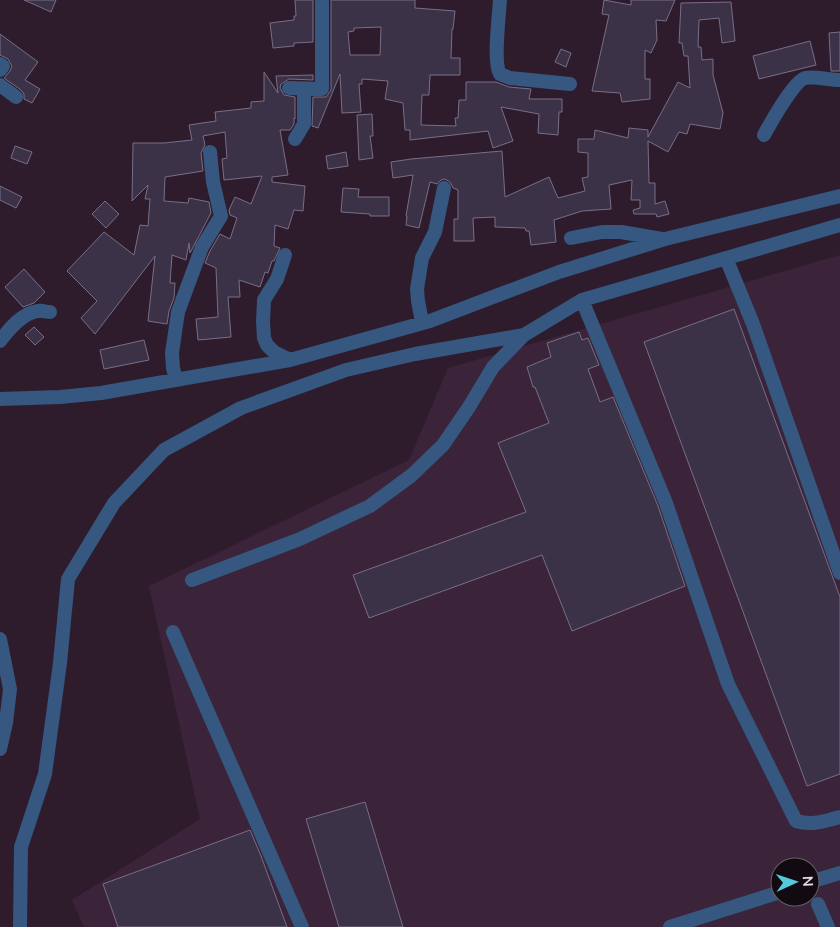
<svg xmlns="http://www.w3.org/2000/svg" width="840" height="927" font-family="Mulish,sans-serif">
<rect width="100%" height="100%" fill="#2e1c2d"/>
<path fill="#3b2439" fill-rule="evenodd" d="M 840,255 L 840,927 L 84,927 L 72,900 L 200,819 L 149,586 L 409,460 L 448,368 ZM 780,867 L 810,867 L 810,897 L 780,897 Z"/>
<path fill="#3c3248" stroke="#796e87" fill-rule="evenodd" d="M 24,0 L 56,0 L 51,12 Z
M 295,0 L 313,0 L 313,42 L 294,43 L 294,46 L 273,48 L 270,23 L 294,20 L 294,16 L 296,16 Z
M 331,0 L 415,0 L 415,8 L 455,11 L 453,29 L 452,29 L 451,58 L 460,58 L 460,75 L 430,75 L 429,95 L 422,95 L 421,125 L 456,126 L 455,118 L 458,118 L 459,100 L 466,100 L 466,82 L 496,82 L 509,87 L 531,89 L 529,99 L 562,99 L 562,112 L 559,112 L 558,135 L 538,133 L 539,114 L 501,107 L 513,141 L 493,148 L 488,131 L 410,140 L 410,130 L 405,130 L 403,103 L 385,99 L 388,81 L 362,79 L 362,84 L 359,84 L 361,112 L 342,113 L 340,74 L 318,128 L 312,126 L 313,97 L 326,97 L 331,90 ZM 381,27 L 380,55 L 350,55 L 348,32 L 354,31 L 354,28 Z
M 604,0 L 631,5 L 631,0 L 675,0 L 666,21 L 656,20 L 657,40 L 651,53 L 645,50 L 645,79 L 650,79 L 650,99 L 622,102 L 620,93 L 592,91 L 609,15 L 602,14 Z
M 731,2 L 735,41 L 722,43 L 719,18 L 699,20 L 698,47 L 701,47 L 702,60 L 713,59 L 713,75 L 723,113 L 720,129 L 690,124 L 687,134 L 679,132 L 668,152 L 648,141 L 649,183 L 655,183 L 655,204 L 665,201 L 669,214 L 657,217 L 656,214 L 634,214 L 633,210 L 640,208 L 640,200 L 631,200 L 632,180 L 609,185 L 611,209 L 582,211 L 554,220 L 556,242 L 531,245 L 529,231 L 526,231 L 525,228 L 495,227 L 495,217 L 473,218 L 474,241 L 454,241 L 454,219 L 458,219 L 458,190 L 453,188 L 450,182 L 445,179 L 441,180 L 437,184 L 430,182 L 419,228 L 406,225 L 407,216 L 406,216 L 413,175 L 393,178 L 391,162 L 411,159 L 502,151 L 505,197 L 549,177 L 558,198 L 585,191 L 582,178 L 588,177 L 588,153 L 578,152 L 578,139 L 594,139 L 595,130 L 628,138 L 629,128 L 648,130 L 648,137 L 678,82 L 690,88 L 688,56 L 684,56 L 682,43 L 679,43 L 681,3 Z
M 840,32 L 840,71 L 831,71 L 829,33 Z
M 0,34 L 38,62 L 25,80 L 40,89 L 32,103 L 24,99 L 24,94 L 21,90 L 4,78 L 10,71 L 12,66 L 8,59 L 0,55 Z
M 810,41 L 816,65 L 759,79 L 753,56 Z
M 561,49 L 571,53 L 566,67 L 555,62 Z
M 264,72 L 278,93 L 276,76 L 313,75 L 313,80 L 289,79 L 281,84 L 280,88 L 284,95 L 295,97 L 295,119 L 294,118 L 294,124 L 290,130 L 280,130 L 288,175 L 272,177 L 272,182 L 305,186 L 303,211 L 294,210 L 288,229 L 275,225 L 274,246 L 280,248 L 274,261 L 272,261 L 268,273 L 265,272 L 260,287 L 239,280 L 240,297 L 228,297 L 231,337 L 198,340 L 196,319 L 218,317 L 216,268 L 205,263 L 210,251 L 220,234 L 230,239 L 237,218 L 230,215 L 229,210 L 235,197 L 251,204 L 262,176 L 224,180 L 222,159 L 227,158 L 225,132 L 203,136 L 205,145 L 201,153 L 203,171 L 165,177 L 164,201 L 188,203 L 189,198 L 209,202 L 211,213 L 190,253 L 189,243 L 186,260 L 172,255 L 170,283 L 175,283 L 174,298 L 169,311 L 167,324 L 148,321 L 155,256 L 95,334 L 81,318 L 97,301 L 67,271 L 104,232 L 134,255 L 140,225 L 148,226 L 150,199 L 145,199 L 148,185 L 132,201 L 133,143 L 164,143 L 192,140 L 189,125 L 216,121 L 215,112 L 251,108 L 251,102 L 264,101 Z
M 372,114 L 373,136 L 370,136 L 373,158 L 359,160 L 357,115 Z
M 15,146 L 32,152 L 27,164 L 11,158 Z
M 346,152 L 348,166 L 328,169 L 326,156 Z
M 0,186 L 22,197 L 16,208 L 0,200 Z
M 343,188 L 359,189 L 358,197 L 389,197 L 389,216 L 370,216 L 370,214 L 341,212 Z
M 105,201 L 119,214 L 106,228 L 92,214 Z
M 24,269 L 45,292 L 34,303 L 23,307 L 5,287 Z
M 734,309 L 840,597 L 840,774 L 807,786 L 644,342 Z
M 34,327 L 44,337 L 35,345 L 25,335 Z
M 579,332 L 582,340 L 588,338 L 599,365 L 588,369 L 600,402 L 613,397 L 658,506 L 685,586 L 572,631 L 542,555 L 369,618 L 353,575 L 526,512 L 498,443 L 549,423 L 535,387 L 533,387 L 527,367 L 551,357 L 547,343 Z
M 144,340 L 149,360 L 104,369 L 100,350 Z
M 365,802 L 403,927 L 339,927 L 306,819 Z
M 250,830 L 261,856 L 287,927 L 118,927 L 103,884 Z"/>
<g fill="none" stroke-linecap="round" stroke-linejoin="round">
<path stroke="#355780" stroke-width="14" d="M 500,0 C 499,16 493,63 500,74 L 510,78 L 570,84
M 0,64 L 3,66 L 0,70
M 0,85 L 16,97
M 289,88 L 322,89 L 322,0
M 764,135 C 770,124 794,81 805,78 C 815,76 829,80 840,80
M 295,139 L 304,124 L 304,89
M 571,238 L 602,232 L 621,232 L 662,239
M 285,255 L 277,279 L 264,300 L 263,322 L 264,338 L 267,345 L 274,352 L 290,360
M 726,258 L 753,324 L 840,573
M 582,300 L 666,503 L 728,684 L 796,821 C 812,826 824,821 840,817
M 422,322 L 418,301 L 417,289 L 422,258 L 435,232 L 444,188
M 0,341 C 9,329 22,313 38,311 C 41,310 46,312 50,312
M 176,380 L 173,368 L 172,353 L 178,312 L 202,247 L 221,216 L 213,182 L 210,152
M 0,399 L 60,397 L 101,393 L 290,360 L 430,321 L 559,272 L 665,239 L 840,196
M 192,580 L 300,539 L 370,506 L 412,475 L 443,445 L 469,407 L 493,367 L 524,335 L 582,300 L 840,225
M 173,632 L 302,927
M 0,639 L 10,689 L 6,723 L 0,749
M 810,882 L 840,873
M 818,904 L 828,927
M 20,927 L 21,847 L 45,774 L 60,663 L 68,579 L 114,503 L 164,450 L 241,408 L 346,370 L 415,354 L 524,335
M 670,927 L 780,892"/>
</g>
<g transform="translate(795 882) rotate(87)"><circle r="24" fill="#120a11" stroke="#675e66"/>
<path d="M0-4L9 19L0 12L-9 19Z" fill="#54cadd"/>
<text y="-8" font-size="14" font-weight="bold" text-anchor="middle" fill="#e7dbe6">N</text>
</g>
</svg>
